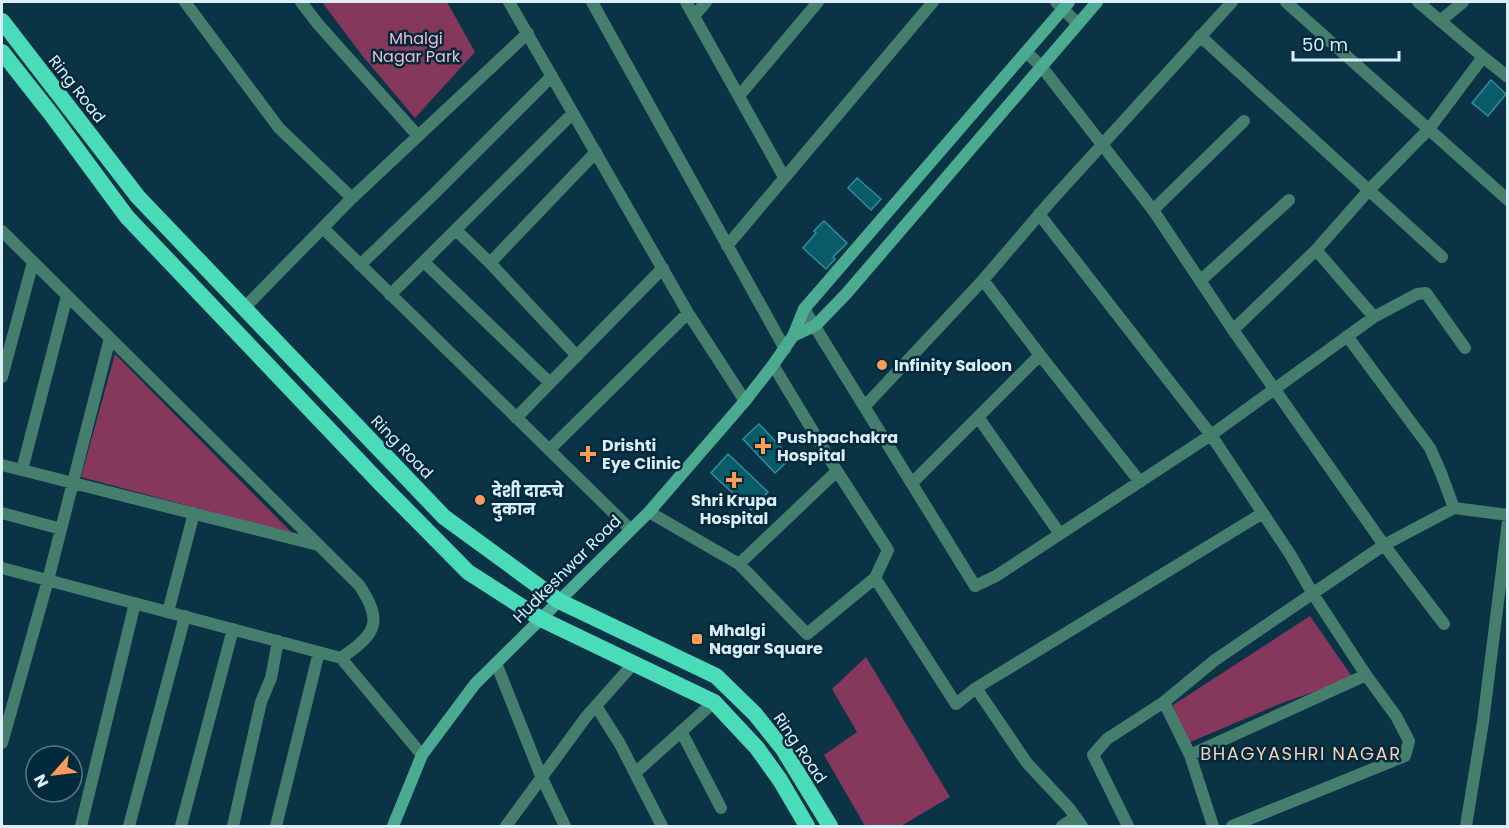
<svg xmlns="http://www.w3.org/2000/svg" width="1509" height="828" font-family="Poppins,'Noto Sans Devanagari',sans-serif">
<rect width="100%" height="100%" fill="#0b3346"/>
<path fill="#85385c" d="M 322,2 L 447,2 L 475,52 L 415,118 L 361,54 Z
M 115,354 L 293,534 L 81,477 Z
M 1310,616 L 1353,678 L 1282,703 L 1188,743 L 1173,705 Z
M 866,657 L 950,797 L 901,826 L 865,826 L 824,755 L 857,732 L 832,689 Z"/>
<path fill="#0a5b68" stroke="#2e8ea1" stroke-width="1.5" d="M 1491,80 L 1506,94 L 1488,116 L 1472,103 Z
M 857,178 L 881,199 L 871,210 L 848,188 Z
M 824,221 L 847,243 L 833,257 L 835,259 L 826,269 L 803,248 L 816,233 L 814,231 Z
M 759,424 L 791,458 L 775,473 L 743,439 Z
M 728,454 L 768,492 L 751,510 L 711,473 Z"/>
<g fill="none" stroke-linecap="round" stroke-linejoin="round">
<path stroke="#467e6e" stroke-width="12" d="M 185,2 L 279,128 L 352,198
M 301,2 L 318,24 L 418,136
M 509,2 L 688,313 L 745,401
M 592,2 L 785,349
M 686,2 L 784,177
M 1056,2 L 1078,24
M 1286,2 L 1508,200
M 694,16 L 706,2
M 1440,21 L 1463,2
M 1200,36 L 1442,257
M 1026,52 L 1041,66 L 1153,210 L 1233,330 L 1384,545 L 1215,660 L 1164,702 L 1190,755 L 1213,826
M 1483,57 L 1508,77
M 739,96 L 818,2
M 1153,210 L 1244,121
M 1039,214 L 1211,435 L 1290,554 L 1313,594 L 1366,675 L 1396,716 L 1409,741 L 1405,756 L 1232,826
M 323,228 L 630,529
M 456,230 L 490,263 L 577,356
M 2,231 L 359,585 C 384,622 376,634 341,658
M 727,246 L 933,2
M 1316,250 L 1369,190 L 1429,129 L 1483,57 L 1418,2
M 424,262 L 550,383 L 516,418
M 490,263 L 596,152
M 360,265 L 434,194 L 552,76
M 1200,281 L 1289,200
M 390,295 L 573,113
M 244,308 L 352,198 L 528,33
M 804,309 L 975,586 L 996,576 L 1211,435 L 1374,317 L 1417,294 L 1426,293 L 1465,348
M 1233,330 L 1316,250 L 1374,317
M 1347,336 L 1430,448 L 1441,473 L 1454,508
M 1040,355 L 1140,482
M 773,365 L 837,471 L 888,550 L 875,578 L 956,704 L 976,688 L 1027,763 L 1069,808 L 1082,826
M 2,377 L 33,262
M 550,383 L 663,268
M 865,406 L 983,280
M 978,417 L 1060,534
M 549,450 L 688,313
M 2,465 L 318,545
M 22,470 L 67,296
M 913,482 L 1040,355 L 983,280 L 1049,203 L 1232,2
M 649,512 L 739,564 L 837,471
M 2,513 L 61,529
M 739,564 L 807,634 L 875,578
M 2,568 L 341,658 L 422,755
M 168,612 L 194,513
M 1444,624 L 1384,545 L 1454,508 L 1508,515
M 496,663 L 541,776 L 565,826
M 976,688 L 1263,513
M 596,706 L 620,744 L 662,826
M 681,731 L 721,808
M 2,743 L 48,580 L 110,338
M 1190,755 L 1366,675
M 635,773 L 714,702
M 81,826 L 135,603
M 129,826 L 185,616
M 181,826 L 233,629
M 233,826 L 261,702 L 271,678 L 278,641
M 276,826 L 319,652
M 506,826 L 586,717 L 634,663
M 1062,826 L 1076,817
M 1128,826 L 1093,755 L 1107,739 L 1164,702
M 1466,826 L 1483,722 L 1508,522"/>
<path stroke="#4bab91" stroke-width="12" d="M 793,336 L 816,325 L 846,294 L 1097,2
M 393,826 L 422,755 L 475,684 L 649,512 L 745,401 L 773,365 L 793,336 L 804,309 L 1069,2"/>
<path stroke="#4adcb8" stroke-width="16" d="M 2,21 L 138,197 L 444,517 L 559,601 L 716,676 L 755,714 L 783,749 L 830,826
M 2,52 L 51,114 L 127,217 L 380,483 L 468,572 L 541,619 L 714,702 L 757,748 L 780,780 L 807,826"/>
</g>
<g fill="#fe9b58" stroke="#00293b" stroke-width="2">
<circle cx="882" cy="365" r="6"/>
<path d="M760 437h6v6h6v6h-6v6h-6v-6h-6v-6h6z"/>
<path d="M585 445h6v6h6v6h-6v6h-6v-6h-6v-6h6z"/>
<path d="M731 471h6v6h6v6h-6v6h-6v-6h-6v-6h6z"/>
<circle cx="480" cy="500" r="6"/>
<rect x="691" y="633" width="12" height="12" rx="3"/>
</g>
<g text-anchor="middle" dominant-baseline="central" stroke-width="5" stroke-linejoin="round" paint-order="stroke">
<g font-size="16" fill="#f2bad0" stroke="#00293b">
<text x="416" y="38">Mhalgi<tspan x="416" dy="18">Nagar Park</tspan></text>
</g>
<g font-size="16" fill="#dbeffb" stroke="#00293b">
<text transform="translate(77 89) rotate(52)">Ring Road</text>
<text transform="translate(402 447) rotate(46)">Ring Road</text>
<text transform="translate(567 569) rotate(-45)">Hudkeshwar Road</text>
<text transform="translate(800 748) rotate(56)">Ring Road</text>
</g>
<g font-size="16" font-weight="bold" fill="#dbeffb" stroke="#00293b" text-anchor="start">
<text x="894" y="365">Infinity Saloon</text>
<text x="777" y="437">Pushpachakra<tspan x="777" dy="18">Hospital</tspan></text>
<text x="602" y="445">Drishti<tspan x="602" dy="18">Eye Clinic</tspan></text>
<text x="492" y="491">देशी दारूचे<tspan x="492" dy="18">दुकान</tspan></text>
<text x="734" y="500" text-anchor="middle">Shri Krupa<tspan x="734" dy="18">Hospital</tspan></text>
<text x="709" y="630">Mhalgi<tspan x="709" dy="18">Nagar Square</tspan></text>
</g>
<g font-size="18" letter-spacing="1.5" fill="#fbd0b6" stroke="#00293b">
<text x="1301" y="753">BHAGYASHRI NAGAR</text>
</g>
</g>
<rect width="1509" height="828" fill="none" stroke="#dbeffb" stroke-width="6"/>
<g transform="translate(54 774) rotate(242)"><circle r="28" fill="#00293b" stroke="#587888" stroke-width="1.5"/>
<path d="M0-4.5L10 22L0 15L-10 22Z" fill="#fe9b58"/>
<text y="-9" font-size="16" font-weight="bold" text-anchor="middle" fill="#dbeffb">N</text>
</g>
<path d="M1293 51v9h106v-9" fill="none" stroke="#dbeffb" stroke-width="3"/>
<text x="1302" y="51" font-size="18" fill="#dbeffb" stroke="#00293b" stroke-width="4.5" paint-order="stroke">50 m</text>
</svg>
